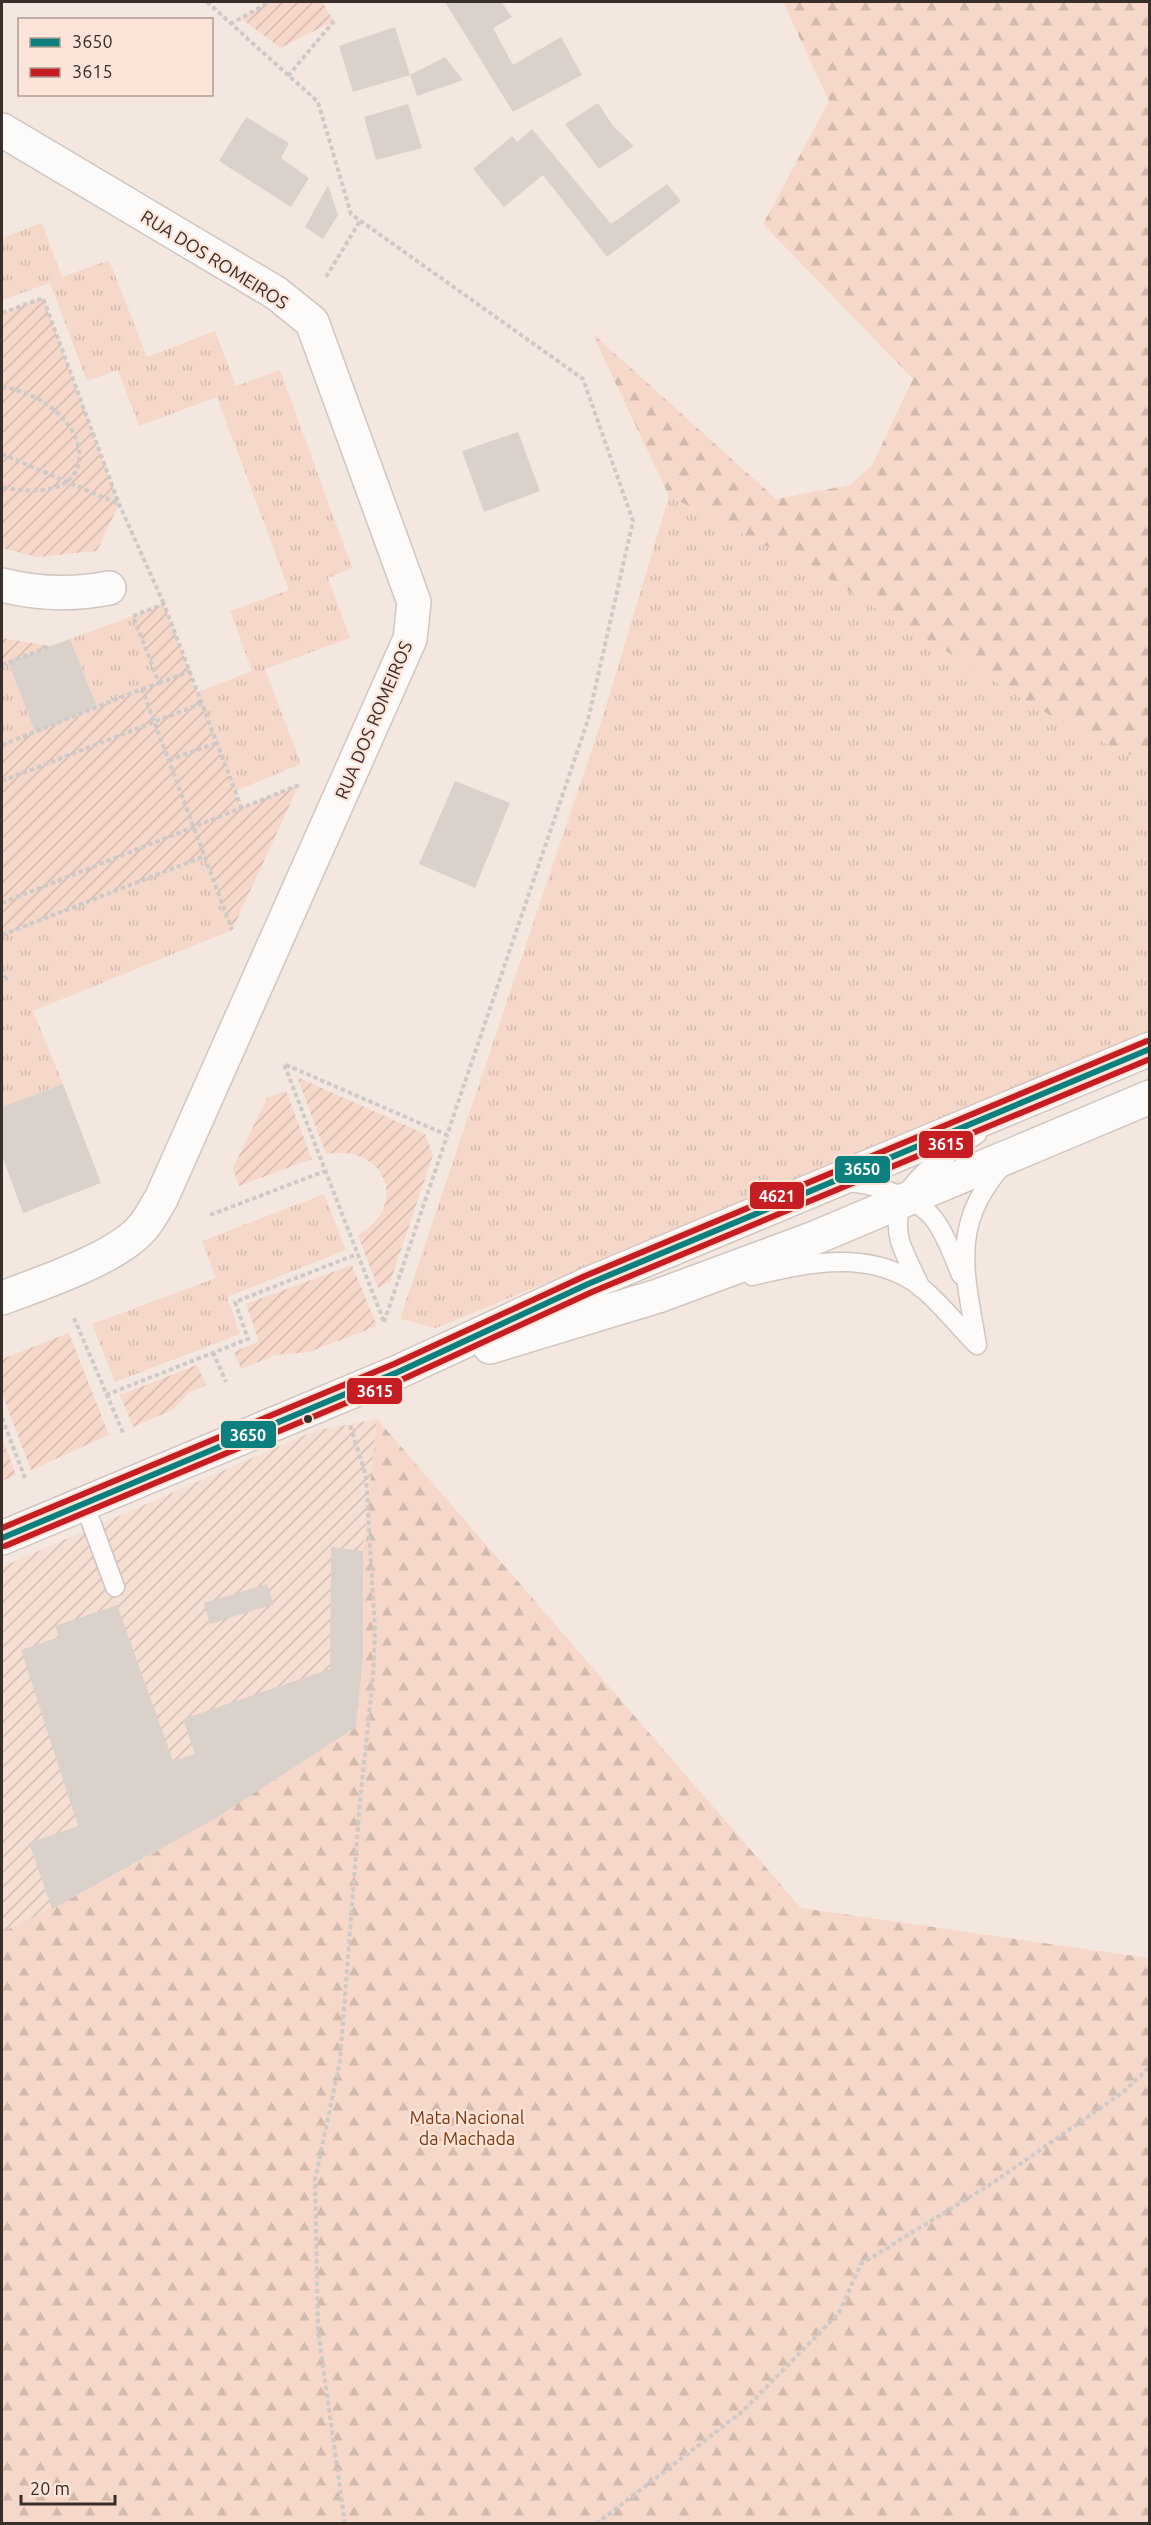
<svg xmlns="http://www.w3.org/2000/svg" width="1151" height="2525" font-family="Ubuntu,sans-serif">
<defs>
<pattern id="industrial-furrows" width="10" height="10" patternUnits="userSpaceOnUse" patternTransform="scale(1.5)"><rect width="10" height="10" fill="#f5ded2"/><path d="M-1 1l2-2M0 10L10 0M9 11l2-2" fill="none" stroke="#d3bfb4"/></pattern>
<pattern id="grass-tufts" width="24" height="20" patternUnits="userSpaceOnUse" patternTransform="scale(1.5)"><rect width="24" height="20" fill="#f5d8ca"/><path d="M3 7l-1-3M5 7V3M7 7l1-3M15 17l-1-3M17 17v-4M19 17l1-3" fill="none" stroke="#d3baae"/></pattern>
<pattern id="forest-firs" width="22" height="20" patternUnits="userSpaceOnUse" patternTransform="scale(1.5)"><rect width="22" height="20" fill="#f5d8ca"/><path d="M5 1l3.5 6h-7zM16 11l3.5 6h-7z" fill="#d3baae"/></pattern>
<pattern id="garden-furrows" width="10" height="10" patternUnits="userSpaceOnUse" patternTransform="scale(1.5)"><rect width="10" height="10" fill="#f5d8ca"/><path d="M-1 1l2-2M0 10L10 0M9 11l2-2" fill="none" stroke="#d3baae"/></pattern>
</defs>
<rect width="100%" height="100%" fill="#f4e7e0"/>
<path fill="url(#industrial-furrows)" d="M 377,1419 L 363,1551 L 363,1657 L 356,1727 L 216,1818 L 52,1909 L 2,1932 L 2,1567 L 314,1431 Z"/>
<path fill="url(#grass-tufts)" d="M 42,223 L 62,277 L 109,260 L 147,357 L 215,331 L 236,386 L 280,370 L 352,568 L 328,578 L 350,638 L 265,669 L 301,764 L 235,791 L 198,692 L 252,671 L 230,611 L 289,590 L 217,397 L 139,426 L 118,370 L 87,381 L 50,283 L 2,300 L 2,238 Z
M 669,496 L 819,573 L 1056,719 L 1149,764 L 1149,1037 L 436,1328 L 400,1319 L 603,716 Z
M 133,616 L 159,683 L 97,707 L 70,639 Z
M 8,662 L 35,732 L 2,745 L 2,665 Z
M 205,856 L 232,930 L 33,1011 L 63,1084 L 2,1107 L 2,981 L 6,979 L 2,968 L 2,935 Z
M 324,1194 L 346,1250 L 227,1297 L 240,1334 L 115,1382 L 92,1324 L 216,1278 L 202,1241 Z"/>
<path fill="url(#forest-firs)" d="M 783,2 L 1149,2 L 1149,764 L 1056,719 L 819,573 L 669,496 L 592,333 L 776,499 L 850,485 L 872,465 L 913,379 L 763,224 L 829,101 Z
M 377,1419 L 801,1908 L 1149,1958 L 1149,2523 L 2,2523 L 2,1932 C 126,1875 241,1802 356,1727 L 363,1657 L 363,1551 Z"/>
<path fill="url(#garden-furrows)" d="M 270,2 L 322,2 L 334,21 L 280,48 L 241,18 Z
M 43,298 L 119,504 L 97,551 L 37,557 L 2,548 L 2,313 Z
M 164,604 L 241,808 L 299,785 L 232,930 L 205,856 L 2,935 L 2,745 L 159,683 L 133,616 Z
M 2,638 L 51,646 L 2,665 Z
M 297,1077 L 425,1134 L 433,1155 L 390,1282 L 378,1288 L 358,1235 C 410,1206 386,1143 326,1154 Z
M 286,1091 L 312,1159 L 239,1186 L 233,1168 L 267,1098 Z
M 352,1265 L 377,1326 L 309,1352 L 276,1355 L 241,1369 L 234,1352 L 259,1341 L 246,1304 Z
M 69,1333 L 109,1435 L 31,1470 L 2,1394 L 2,1359 Z
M 197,1365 L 206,1385 L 188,1393 L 174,1409 L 133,1427 L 120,1395 Z
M 2,1437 L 16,1475 L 2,1481 Z"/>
<path fill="#dbd1cb" d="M 445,2 L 501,2 L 512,17 L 493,28 L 513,65 L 561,37 L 582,75 L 513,112 Z
M 395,27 L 410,75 L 353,92 L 339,46 Z
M 445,57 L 463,80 L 417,96 L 410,75 Z
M 598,103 L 613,126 L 634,146 L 599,169 L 565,124 Z
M 408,104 L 422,148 L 376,160 L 364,117 Z
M 246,117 L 289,143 L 281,158 L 309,178 L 291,207 L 219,161 Z
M 532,129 L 611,224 L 667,184 L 681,201 L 607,257 L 543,175 L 504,207 L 473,169 L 512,136 L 517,142 Z
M 328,185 L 338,215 L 323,239 L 305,227 Z
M 518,432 L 540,491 L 484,512 L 462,451 Z
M 70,639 L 97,707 L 35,732 L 8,662 Z
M 455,781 L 510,803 L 475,888 L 419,864 Z
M 63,1084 L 101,1183 L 23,1213 L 2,1156 L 2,1107 Z
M 331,1547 L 363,1551 L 363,1657 L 356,1727 L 216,1818 L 52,1909 L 29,1843 L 78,1826 L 21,1650 L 59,1637 L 55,1626 L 117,1605 L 173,1761 L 195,1754 L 183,1719 L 330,1669 Z
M 267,1584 L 274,1604 L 210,1624 L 204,1603 Z"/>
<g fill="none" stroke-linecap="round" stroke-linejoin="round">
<g stroke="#d0c6c1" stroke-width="21">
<path id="lane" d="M 844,1182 C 870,1182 918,1198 934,1219 C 946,1235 953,1256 961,1275
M 752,1276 C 808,1263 872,1248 922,1288 C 942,1305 959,1327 977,1345
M 921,1288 C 914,1273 905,1257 900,1241 C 886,1189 942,1158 977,1134
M 977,1345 C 965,1273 949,1223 1004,1164
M 84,1503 L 115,1587"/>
</g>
<g stroke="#d0c6c1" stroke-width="36">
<path id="street" d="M 2,130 L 276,293 L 312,322 L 414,602 L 410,639 L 161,1199 C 155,1208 150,1219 143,1227 C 118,1258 39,1284 2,1298
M 2,585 C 37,594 73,595 109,588"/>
</g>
<g stroke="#d0c6c1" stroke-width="36">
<path id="primary" d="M 490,1347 L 658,1296 L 812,1239 L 1150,1097
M 2,1538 L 398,1372 L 588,1284 L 1150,1049"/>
</g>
<path stroke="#cfcac8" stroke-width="4" stroke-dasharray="4.5 3" stroke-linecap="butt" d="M 207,2 L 318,102 L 351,214 L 583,379 L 633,521 L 588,720 L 447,1135 L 284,1064 L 384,1322
M 230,24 L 270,2
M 288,76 L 334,21
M 326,277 L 360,221
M 2,313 L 43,298 L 119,504 L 164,604
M 2,387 C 93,401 117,512 2,487
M 2,454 L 119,504
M 2,665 L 51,646
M 159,683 L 190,671
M 142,689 L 159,683 L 133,616 L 164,604 L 242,809
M 2,745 L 142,689 L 232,930
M 169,760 L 217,743
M 2,781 L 203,703
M 2,903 L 299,785
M 2,935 L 205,856
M 2,968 L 6,979 L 2,981
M 210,1215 L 325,1171
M 74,1318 L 124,1435
M 384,1322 L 447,1136
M 213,1352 L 226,1382
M 106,1395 L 248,1339 L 235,1302 L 357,1254
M 2,1418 L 25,1478
M 345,2524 L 318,2330 L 315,2180 L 340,2061 L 360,1801 L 373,1677 L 375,1632 L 366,1476 L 350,1425
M 596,2524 L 743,2411 L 839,2313 L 861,2264 L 994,2182 L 1122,2093 L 1150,2067"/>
<use href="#lane" stroke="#fdfbfa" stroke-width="18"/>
<use href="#street" stroke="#fdfbfa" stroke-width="33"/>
<use href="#primary" stroke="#fdfbfa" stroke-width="33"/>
<g stroke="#fce4d8" stroke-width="10">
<path id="bus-1" d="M 2,1538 L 398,1372 L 588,1284 L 1150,1049"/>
</g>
<g stroke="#fce4d8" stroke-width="10">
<path id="bus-2" d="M 5,1546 L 401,1380 L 592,1292 L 1150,1059"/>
</g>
<g stroke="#fce4d8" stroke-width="10">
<path id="bus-3" d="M 2,1528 L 394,1364 L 585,1276 L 1147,1041"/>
</g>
<use href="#bus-1" stroke="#0c807e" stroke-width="6"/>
<use href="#bus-2" stroke="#c61d23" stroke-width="6"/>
<use href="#bus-3" stroke="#c61d23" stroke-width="6"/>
</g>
<circle fill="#382f2b" stroke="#fce4d8" stroke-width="2" cx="308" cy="1419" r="5"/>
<g text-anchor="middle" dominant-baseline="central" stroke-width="4.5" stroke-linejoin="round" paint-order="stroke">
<g font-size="18" fill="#382f2b" stroke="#fce4d8">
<text transform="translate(215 259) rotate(32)">RUA DOS ROMEIROS</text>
<text transform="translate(373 720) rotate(-67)">RUA DOS ROMEIROS</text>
</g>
<g font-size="18" fill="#7d3b11" stroke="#fce4d8">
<text x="467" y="2117">Mata Nacional<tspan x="467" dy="21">da Machada</tspan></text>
</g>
</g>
<g stroke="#fce4d8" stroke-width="2">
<rect x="918" y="1130" width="56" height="29" rx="6" fill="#c61d23"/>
<rect x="834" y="1155" width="57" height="29" rx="6" fill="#0c807e"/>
<rect x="749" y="1181" width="56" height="29" rx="6" fill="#c61d23"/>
<rect x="346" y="1377" width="57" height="28" rx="6" fill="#c61d23"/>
<rect x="220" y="1420" width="57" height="29" rx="6" fill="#0c807e"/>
</g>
<g font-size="16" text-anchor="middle" font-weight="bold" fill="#fff">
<text x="946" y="1150">3615</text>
<text x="862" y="1175">3650</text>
<text x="777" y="1202">4621</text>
<text x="375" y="1397">3615</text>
<text x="248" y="1441">3650</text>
</g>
<rect width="1151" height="2525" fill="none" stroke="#382f2b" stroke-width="6"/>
<rect x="18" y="18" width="195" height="78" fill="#fce4d8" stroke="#ae9c93" stroke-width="1.5"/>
<rect x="30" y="38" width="30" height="9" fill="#0c807e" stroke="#ae9c93" stroke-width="1.5"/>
<text x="72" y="48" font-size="18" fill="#382f2b">3650</text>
<rect x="30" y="68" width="30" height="9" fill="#c61d23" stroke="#ae9c93" stroke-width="1.5"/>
<text x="72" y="78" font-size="18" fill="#382f2b">3615</text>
<path d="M21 2495v9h94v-9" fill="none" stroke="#382f2b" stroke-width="3"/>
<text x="30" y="2495" font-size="18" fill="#382f2b" stroke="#fce4d8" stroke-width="4.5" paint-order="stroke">20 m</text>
</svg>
